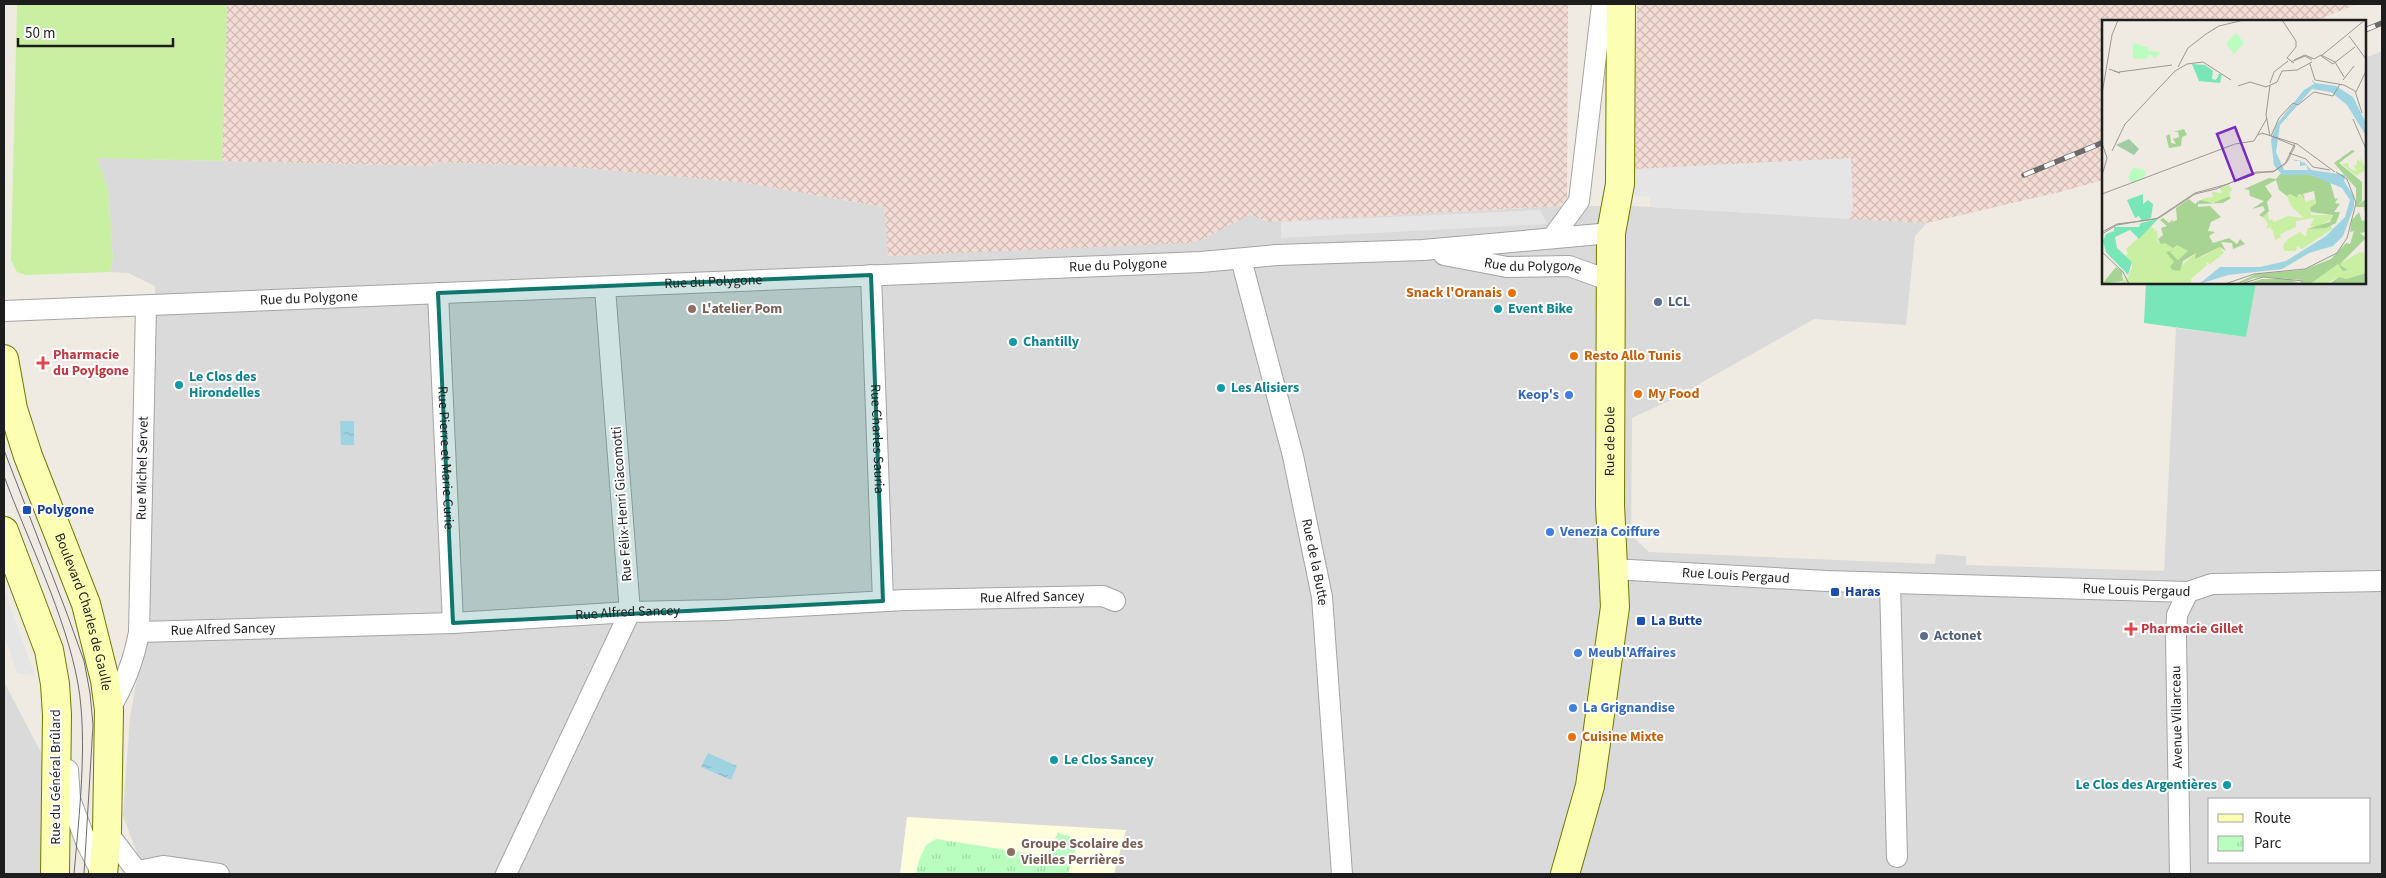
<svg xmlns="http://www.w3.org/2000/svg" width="2386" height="878" font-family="'Source Sans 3',sans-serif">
<defs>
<pattern id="military-cross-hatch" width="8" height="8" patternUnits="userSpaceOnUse" patternTransform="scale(1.25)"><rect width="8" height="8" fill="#f3dcd4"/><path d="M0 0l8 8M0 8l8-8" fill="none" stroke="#d0bcb6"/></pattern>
<pattern id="park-tufts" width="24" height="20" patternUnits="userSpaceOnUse" patternTransform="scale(1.25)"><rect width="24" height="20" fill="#bafebf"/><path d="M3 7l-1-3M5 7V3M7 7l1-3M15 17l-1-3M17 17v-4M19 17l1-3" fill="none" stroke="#9fd9a4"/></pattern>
<pattern id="water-ripples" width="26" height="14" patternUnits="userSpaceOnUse" patternTransform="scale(1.25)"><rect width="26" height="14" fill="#9ed3e1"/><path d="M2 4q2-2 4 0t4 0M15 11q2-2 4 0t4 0" fill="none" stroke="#88b5c1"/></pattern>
</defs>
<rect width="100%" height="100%" fill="#efebe2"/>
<path fill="#dbdada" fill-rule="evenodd" d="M 2382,51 L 2382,874 L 145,874 L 123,816 L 130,717 L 149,614 L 155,286 L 128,273 L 110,272 L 113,260 L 108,190 L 97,158 L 432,166 L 432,162 L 572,167 L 746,183 L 884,207 L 888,256 L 1201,240 L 1250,215 L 1268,222 L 1562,206 L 1634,206 L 1927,223 L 1915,236 L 1906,325 L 1814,319 L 1671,400 L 1632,418 L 1631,535 L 1649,552 L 1935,564 L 1936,554 L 1966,556 L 1966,565 L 2164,571 L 2176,328 L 2246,337 L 2256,283 L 2365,282 L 2365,58 ZM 2210,799 L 2370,799 L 2370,862 L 2210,862 Z
M 4,682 L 43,756 L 43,838 L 40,874 L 4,874 Z"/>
<path fill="#fffedc" d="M 907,817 L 1126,830 L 1114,874 L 900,874 Z"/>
<path fill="url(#military-cross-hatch)" d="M 227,4 L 1568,4 L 1567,199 L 1560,206 L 1268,222 L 1250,215 L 1201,240 L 1190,243 L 888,256 L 884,207 L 746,183 L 572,167 L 433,162 L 432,166 L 222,161 Z
M 1637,4 L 2357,4 L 2315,21 L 2104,21 L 2103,180 L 2060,192 L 1927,223 L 1849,219 L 1853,207 L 1634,169 Z"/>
<path fill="#c9efa3" d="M 17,4 L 227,4 L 222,161 L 97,158 L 108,190 L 113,260 L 110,272 L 26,275 L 17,272 L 11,260 Z"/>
<path fill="url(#park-tufts)" d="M 1058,833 L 1079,839 L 1068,874 L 916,874 L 919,860 L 926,845 L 936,839 L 1046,856 Z"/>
<path fill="#79e6ba" d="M 2146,283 L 2256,283 L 2246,337 L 2144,323 Z"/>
<path fill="#e5e5e5" d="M 1851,158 L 1853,207 L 1849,219 L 1650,207 L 1650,197 L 1634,196 L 1634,169 Z
M 1540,210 L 1547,224 L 1281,238 L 1281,222 Z
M 4,589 L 35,676 L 17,673 L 4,635 Z"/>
<path fill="url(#water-ripples)" d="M 340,421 L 354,421 L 354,445 L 341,445 Z
M 708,753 L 737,766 L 731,780 L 701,767 Z"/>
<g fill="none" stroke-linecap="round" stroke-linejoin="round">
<g stroke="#a4a4a4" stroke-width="22">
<g id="minor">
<path d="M 1552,238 L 1579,201 L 1602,4"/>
<path id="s1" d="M 1444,255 L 1507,267 L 1569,266 L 1611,281"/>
<path id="s2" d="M 1241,259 L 1293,456 L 1322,597 L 1342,874"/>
<path id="s3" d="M 871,275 L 883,601"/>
<path id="s4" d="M 438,293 L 453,623"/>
<path id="s5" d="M 4,311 L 1201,262 L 1277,255 L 1423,250 L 1611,233"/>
<path id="s6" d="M 1612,569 L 1827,581 L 2188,592 L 2212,584 L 2382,581"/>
<path d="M 1890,583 L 1897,857"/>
<path id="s7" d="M 139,632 L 453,623 L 630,612 L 724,610 L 905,600 L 1103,596 L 1115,601"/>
<path id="s8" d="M 109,710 C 124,686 134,660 139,632 L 146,306"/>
<path d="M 68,770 L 70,799 L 86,842 L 102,874"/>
<path d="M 107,832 L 139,874"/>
<path d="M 137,874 L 138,871 L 163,866 L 219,874"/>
<path d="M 506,874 L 630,612 L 605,288"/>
<path d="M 2180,874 L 2176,638 L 2177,615 L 2188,592"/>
</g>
</g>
<g stroke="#6e7900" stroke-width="30">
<g id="secondary">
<path id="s9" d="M 4,359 L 13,409 L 28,456 L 86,604 L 105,680 L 109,710 L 107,832 L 103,874"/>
<path d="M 4,531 L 49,650 L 55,684 L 57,715 L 55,874"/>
<path id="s10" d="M 1565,874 L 1590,786 L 1615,607 L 1610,505 L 1611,233 L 1620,184 L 1621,4"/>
</g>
</g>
<use href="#minor" stroke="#fff" stroke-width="20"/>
<use href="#secondary" stroke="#fcffb1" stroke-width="28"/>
<path stroke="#6b6b6b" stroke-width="1" d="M 4,450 L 66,611 L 84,661 L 90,693 L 93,725 L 84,874
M 4,476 C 28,541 66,616 78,684 C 88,741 79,816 74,874"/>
<g stroke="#6b6b6b" stroke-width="5.5">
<path id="rail" d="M 2365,30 L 2382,23
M 2024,175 L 2104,142"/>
</g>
<use href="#rail" stroke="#fff" stroke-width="4" stroke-dasharray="11" stroke-linecap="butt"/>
</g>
<path fill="#0f766e" fill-opacity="0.2" stroke="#0f766e" stroke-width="4" stroke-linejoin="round" d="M 871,275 L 883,601 L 453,623 L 438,293 Z"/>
<g fill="#e8710a" stroke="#fff" stroke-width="2">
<circle cx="1512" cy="293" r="5"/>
<circle cx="1574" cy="356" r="5"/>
<circle cx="1638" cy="394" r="5"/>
<circle cx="1572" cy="737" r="5"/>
</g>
<g fill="#5c6f8a" stroke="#fff" stroke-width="2">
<circle cx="1658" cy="302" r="5"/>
<circle cx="1924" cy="636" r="5"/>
</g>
<g fill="#8d6e63" stroke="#fff" stroke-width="2">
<circle cx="692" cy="309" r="5"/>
<circle cx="1011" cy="852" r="5"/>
</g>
<g fill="#0f9aa8" stroke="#fff" stroke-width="2">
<circle cx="1498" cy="309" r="5"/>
<circle cx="1013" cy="342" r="5"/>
<circle cx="179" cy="385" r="5"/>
<circle cx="1221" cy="388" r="5"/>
<circle cx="1054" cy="760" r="5"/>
<circle cx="2227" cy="785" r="5"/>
</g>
<g fill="#e0444e" stroke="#fff" stroke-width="2">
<path d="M40.5 355.5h5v5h5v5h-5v5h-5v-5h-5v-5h5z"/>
<path d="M2128.5 621.5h5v5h5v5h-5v5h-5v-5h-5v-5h5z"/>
</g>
<g fill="#3f7fe0" stroke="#fff" stroke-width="2">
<circle cx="1569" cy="395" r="5"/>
<circle cx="1550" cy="532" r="5"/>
<circle cx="1578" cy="653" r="5"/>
<circle cx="1573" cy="708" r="5"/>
</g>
<g fill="#1a4fb4" stroke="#fff" stroke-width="2">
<rect x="22" y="505" width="10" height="10" rx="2.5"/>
<rect x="1830" y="587" width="10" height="10" rx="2.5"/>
<rect x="1636" y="616" width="10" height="10" rx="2.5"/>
</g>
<g text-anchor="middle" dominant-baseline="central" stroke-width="4" stroke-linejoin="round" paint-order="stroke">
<g font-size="14" fill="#1d1d1d" stroke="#fff">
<text stroke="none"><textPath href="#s5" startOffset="1115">Rue du Polygone</textPath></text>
<text stroke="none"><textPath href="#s1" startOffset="90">Rue du Polygone</textPath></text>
<text stroke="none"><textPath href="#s5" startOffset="710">Rue du Polygone</textPath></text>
<text stroke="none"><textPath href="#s5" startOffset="305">Rue du Polygone</textPath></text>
<text stroke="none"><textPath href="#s3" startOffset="164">Rue Charles Sauria</textPath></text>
<text stroke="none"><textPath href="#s10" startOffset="438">Rue de Dole</textPath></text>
<text stroke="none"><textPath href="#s4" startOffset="165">Rue Pierre et Marie Curie</textPath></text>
<text stroke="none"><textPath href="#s8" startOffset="248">Rue Michel Servet</textPath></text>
<text transform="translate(622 504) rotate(-94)">Rue Félix-Henri Giacomotti</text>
<text stroke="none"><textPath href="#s2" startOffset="312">Rue de la Butte</textPath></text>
<text stroke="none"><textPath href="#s6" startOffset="124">Rue Louis Pergaud</textPath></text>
<text stroke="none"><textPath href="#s6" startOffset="525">Rue Louis Pergaud</textPath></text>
<text stroke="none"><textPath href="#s7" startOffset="894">Rue Alfred Sancey</textPath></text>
<text stroke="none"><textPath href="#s9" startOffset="266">Boulevard Charles de Gaulle</textPath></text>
<text stroke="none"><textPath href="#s7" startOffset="489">Rue Alfred Sancey</textPath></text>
<text stroke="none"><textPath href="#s7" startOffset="84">Rue Alfred Sancey</textPath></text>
<text transform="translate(2177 717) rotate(-91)">Avenue Villarceau</text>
<text transform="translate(56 777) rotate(-90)">Rue du Général Brûlard</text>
</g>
<g font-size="14" font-weight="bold" fill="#c56008" stroke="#fff" text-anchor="start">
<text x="1502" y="293" text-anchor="end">Snack l'Oranais</text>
<text x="1584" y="356">Resto Allo Tunis</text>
<text x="1648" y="394">My Food</text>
<text x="1582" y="737">Cuisine Mixte</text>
</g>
<g font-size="14" font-weight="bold" fill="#4e5e75" stroke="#fff" text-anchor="start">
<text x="1668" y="302">LCL</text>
<text x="1934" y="636">Actonet</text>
</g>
<g font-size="14" font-weight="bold" fill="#785e54" stroke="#fff" text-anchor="start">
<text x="702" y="309">L'atelier Pom</text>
<text x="1021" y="844">Groupe Scolaire des<tspan x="1021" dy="16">Vieilles Perrières</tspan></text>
</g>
<g font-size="14" font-weight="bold" fill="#0d838f" stroke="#fff" text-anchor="start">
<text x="1508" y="309">Event Bike</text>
<text x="1023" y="342">Chantilly</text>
<text x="189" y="377">Le Clos des<tspan x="189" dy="16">Hirondelles</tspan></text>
<text x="1231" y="388">Les Alisiers</text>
<text x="1064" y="760">Le Clos Sancey</text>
<text x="2217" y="785" text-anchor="end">Le Clos des Argentières</text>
</g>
<g font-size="14" font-weight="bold" fill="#be3a42" stroke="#fff" text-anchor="start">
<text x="53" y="355">Pharmacie<tspan x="53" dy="16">du Poylgone</tspan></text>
<text x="2141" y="629">Pharmacie Gillet</text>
</g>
<g font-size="14" font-weight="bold" fill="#366cbe" stroke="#fff" text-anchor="start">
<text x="1559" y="395" text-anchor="end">Keop's</text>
<text x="1560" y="532">Venezia Coiffure</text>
<text x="1588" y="653">Meubl'Affaires</text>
<text x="1583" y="708">La Grignandise</text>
</g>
<g font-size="14" font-weight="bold" fill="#164399" stroke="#fff" text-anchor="start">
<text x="37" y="510">Polygone</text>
<text x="1845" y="592">Haras</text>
<text x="1651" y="621">La Butte</text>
</g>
</g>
<g transform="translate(2102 20)">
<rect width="264" height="264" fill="#efebe2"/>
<path d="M 258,136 L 264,150 L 254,156 L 240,144 L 246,143 L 247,148 L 255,151 L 251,145 L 254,146 L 255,140 L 259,141 ZM 126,165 L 131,170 L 127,172 L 129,178 L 118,182 L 100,182 L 100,179 L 111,177 L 110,172 L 120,173 L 118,168 ZM 188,174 L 199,174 L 204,182 L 213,179 L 213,184 L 208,188 L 209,195 L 229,195 L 230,199 L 215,207 L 208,206 L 212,198 L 194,201 L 194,207 L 178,214 L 179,217 L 173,220 L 171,211 L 168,207 L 164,209 L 166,204 L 161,197 L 166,193 L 167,200 L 170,199 L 172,202 L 186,196 L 202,198 L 189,186 L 185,176 ZM 56,199 L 49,206 L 53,210 L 50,213 L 55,210 L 56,222 L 75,225 L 86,231 L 76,240 L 66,232 L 72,242 L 79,246 L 94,233 L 100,237 L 118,227 L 122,233 L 108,244 L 104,242 L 105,245 L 89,259 L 89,264 L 18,264 L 26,257 L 30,248 L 30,242 L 22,237 L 26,234 L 24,229 L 45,210 L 36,204 ZM 228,204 L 230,209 L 200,229 L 195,226 L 194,231 L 182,231 L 181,225 L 186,219 L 198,212 L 204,217 L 205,209 ZM 258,232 L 262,233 L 264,253 L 245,259 L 236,257 L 224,264 L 208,264 L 236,244 L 244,251 L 246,250 L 238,245 L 239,243 Z" fill="#c9efa3"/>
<path d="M 82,109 L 85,115 L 80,117 L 79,126 L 67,128 L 64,116 L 68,114 L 69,123 L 74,124 L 71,119 L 77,117 L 76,112 L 71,112 ZM 250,130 L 253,131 L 237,143 L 260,162 L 260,181 L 256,185 L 264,179 L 263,192 L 262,187 L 254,187 L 254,168 L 232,143 ZM 178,154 L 209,155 L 228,162 L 233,179 L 236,178 L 233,183 L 238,184 L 232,192 L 238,192 L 234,203 L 224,208 L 205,209 L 228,202 L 231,195 L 209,192 L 208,188 L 214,183 L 212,171 L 201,174 L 203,180 L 199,174 L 195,175 L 196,178 L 188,174 L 185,176 L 177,170 L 174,160 L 163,166 L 170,176 L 165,182 L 167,191 L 161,197 L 157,195 L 163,190 L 161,186 L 150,189 L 162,181 L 148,176 L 147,170 L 142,169 L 167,158 L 174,159 ZM 126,177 L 129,178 L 121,183 L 96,184 L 96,187 L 108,186 L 119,197 L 109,202 L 106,211 L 113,212 L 107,216 L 111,223 L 127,218 L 135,224 L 138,219 L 143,224 L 131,229 L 130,223 L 119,222 L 124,231 L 118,227 L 93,239 L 94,233 L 81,241 L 78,251 L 71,250 L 68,247 L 72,242 L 64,232 L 72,230 L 68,232 L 76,240 L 86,231 L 75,225 L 71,228 L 63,223 L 59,224 L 56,219 L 61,215 L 59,208 L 65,206 L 58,200 L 61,198 L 67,203 L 71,199 L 70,202 L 75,200 L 74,188 L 87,179 L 93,184 L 98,180 L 111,183 ZM 257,192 L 260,201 L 264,200 L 263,212 L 258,213 L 264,218 L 239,243 L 238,245 L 246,250 L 241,251 L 236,244 L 208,264 L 144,264 L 160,259 L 187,259 L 197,263 L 201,260 L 163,257 L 152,258 L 137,264 L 133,264 L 154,254 L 201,250 L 229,239 L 244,223 L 248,224 L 252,211 L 248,212 L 250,200 ZM 14,247 L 20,251 L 21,261 L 0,264 ZM 264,253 L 264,264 L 227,264 L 237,257 L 245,259 Z" fill="#a7d393"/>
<path d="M 27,119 L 37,129 L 32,135 L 14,125 Z" fill="#a1caa7"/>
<path d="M 134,13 L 142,23 L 132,34 L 124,24 ZM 31,23 L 45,27 L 47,31 L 59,32 L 53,38 L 48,34 L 44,39 L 31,38 ZM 32,147 L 44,151 L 41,160 L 30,163 L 26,157 Z" fill="#bafebf"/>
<path d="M 90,44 L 103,45 L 111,51 L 110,59 L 114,60 L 117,54 L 120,54 L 118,63 L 97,61 ZM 41,174 L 41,184 L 46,180 L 51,184 L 49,198 L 40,201 L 37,196 L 33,198 L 25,180 ZM 56,199 L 37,219 L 28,210 L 13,217 L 15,228 L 30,242 L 26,255 L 4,232 L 1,221 L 4,214 L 12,211 L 12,207 L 37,207 L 39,203 Z" fill="#79e6ba"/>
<path d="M 210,60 L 211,60 L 212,62 L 213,63 L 234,66 L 251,77 L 264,103 L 264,116 L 245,85 L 229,72 L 210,69 L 178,105 L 174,132 L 182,150 L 206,150 L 204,145 L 198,146 L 198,141 L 194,141 L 189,139 L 199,141 L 200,143 L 202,142 L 209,150 L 244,155 L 242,161 L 252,177 L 252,187 L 241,216 L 231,226 L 207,233 L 180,249 L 126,255 L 97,264 L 118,247 L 158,247 L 184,241 L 224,216 L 243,197 L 248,180 L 240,168 L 209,155 L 180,155 L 172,145 L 169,120 L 174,105 L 202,70 L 212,64 Z" fill="#9ed3e1"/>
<path fill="none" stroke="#9b9993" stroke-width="1" d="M 180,0 L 194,21 L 194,27 L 185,38 L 192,43M 247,16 L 264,39M 219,36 L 263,0M 219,36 L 231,44 L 253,27M 192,40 L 203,35 L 212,39 L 219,35 L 233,42 L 242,57M 189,42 L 203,36 L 210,40M 208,44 L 213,60 L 242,65 L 253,71 L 260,93M 76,47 L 86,28 L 104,14 L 117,6 L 142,0M 7,49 L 18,53 L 12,51M 73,51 L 85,44 L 101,42 L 129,60M 17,52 L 70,45M 241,60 L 252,46M 168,63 L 172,52 L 186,41M 168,65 L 164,95 L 168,116M 136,66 L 148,62 L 164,67 L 175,62 L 180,51 L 195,50 L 210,42M 254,72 L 264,51M 0,74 L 10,15 L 16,0M 251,99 L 264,129M 156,115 L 160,113 L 195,124 L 233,152M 0,123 L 5,138 L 1,152M 10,131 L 23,104 L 73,51M 187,133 L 204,139 L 211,147 L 228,150M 0,174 L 133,124 L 152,121 L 165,98M 0,212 L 15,204 L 54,199 L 93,173 L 126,164 L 147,154 L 172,151 L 185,142 L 193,126 L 169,116 L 177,98 L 191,83 L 196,85 L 212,72 L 231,76 L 238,64M 0,214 L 15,205 L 57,198 L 93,174 L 114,169 L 154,152 L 171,152 L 183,144 L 193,123M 0,232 L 21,252 L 27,264M 123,264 L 152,254 L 203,249 L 235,233 L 245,218 L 254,183 L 245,159 L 234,152M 139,264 L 161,257 L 201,261"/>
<path fill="#7b2cbf" fill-opacity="0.15" stroke="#7b2cbf" stroke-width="2.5" d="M 133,107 L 151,154 L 133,161 L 115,114 Z"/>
<rect width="264" height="264" fill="none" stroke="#1d1d1d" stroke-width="2.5"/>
</g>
<rect width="2386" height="878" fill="none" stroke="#1d1d1d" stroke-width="10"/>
<rect x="2208" y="798" width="162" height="65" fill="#ffffff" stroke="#a5a5a5"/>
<rect x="2218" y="814" width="25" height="8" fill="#fcffb1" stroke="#a5a5a5"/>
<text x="2254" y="823" font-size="15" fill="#1d1d1d">Route</text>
<rect x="2218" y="836" width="25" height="15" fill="url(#park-tufts)" stroke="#a5a5a5"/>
<text x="2254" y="848" font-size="15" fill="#1d1d1d">Parc</text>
<path d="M18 38v8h155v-8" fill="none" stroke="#1d1d1d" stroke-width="2.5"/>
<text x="25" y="38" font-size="15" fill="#1d1d1d" stroke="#ffffff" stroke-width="4" paint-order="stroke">50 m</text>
</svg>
